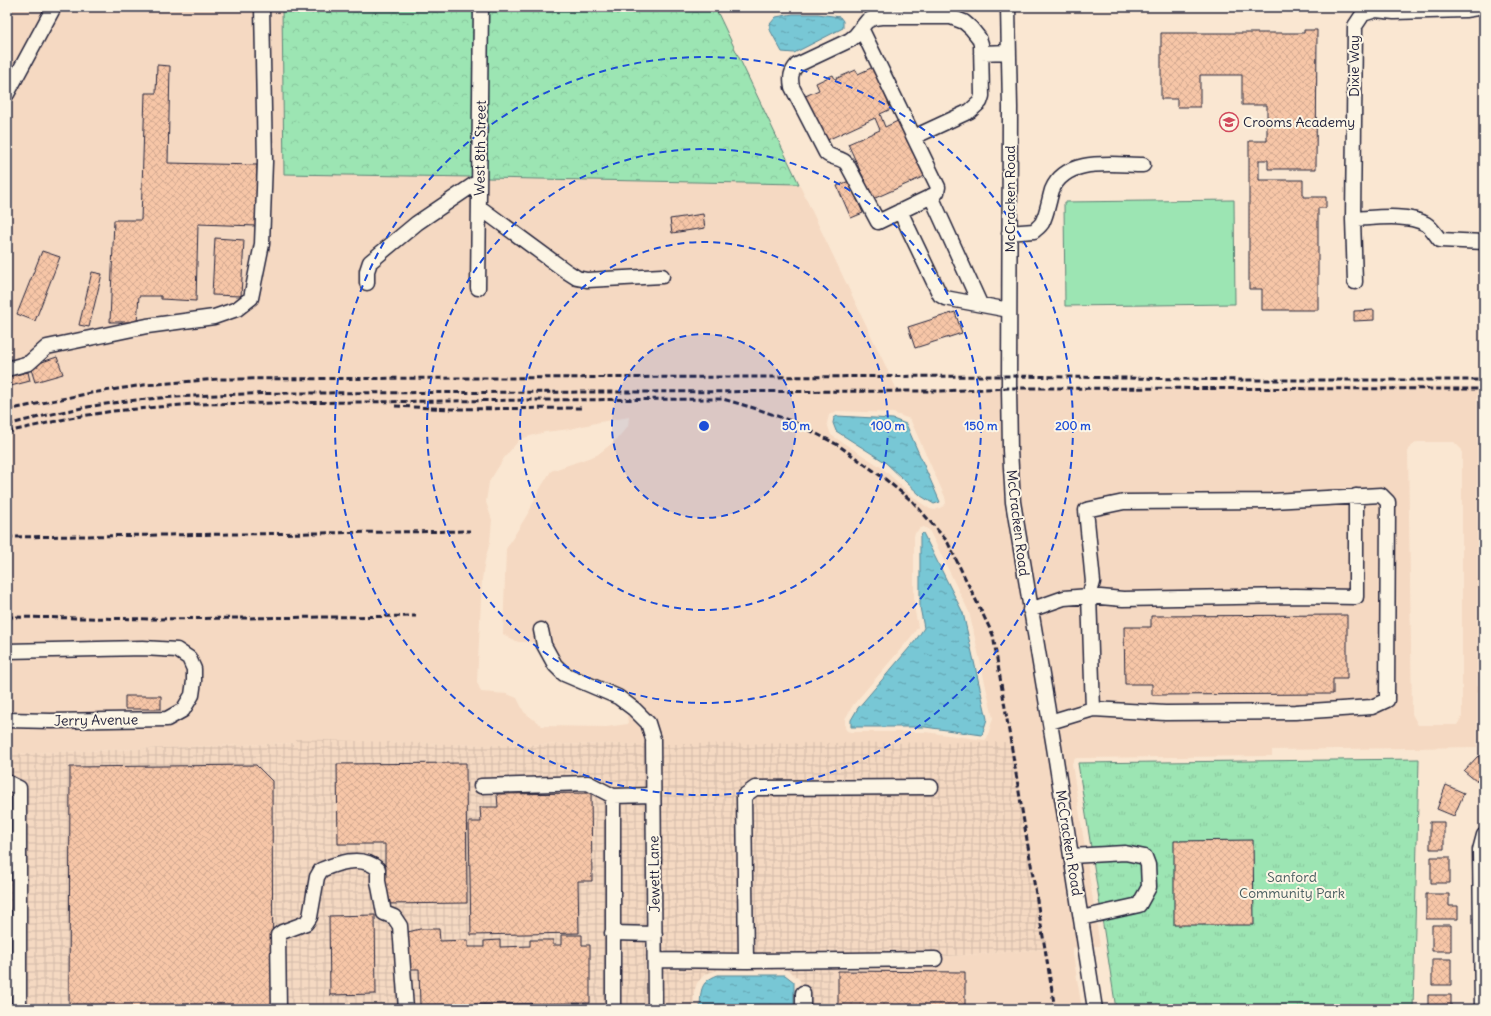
<svg xmlns="http://www.w3.org/2000/svg" width="1491" height="1016" font-family="Delius,sans-serif">
<defs>
<pattern id="industrial-grid" width="8" height="8" patternUnits="userSpaceOnUse"><rect width="8" height="8" fill="#f5d9c2"/><path d="M0 4h8M4 0v8" fill="none" stroke="#d2baa8"/></pattern>
<pattern id="forest-crowns" width="20" height="18" patternUnits="userSpaceOnUse"><rect width="20" height="18" fill="#9ce5b3"/><path d="M2 6a3 3 0 1 1 6 0M12 15a3 3 0 1 1 6 0" fill="none" stroke="#86c49b"/></pattern>
<pattern id="park-tufts" width="24" height="20" patternUnits="userSpaceOnUse"><rect width="24" height="20" fill="#9ce5b3"/><path d="M3 7l-1-3M5 7V3M7 7l1-3M15 17l-1-3M17 17v-4M19 17l1-3" fill="none" stroke="#86c49b"/></pattern>
<pattern id="water-ripples" width="26" height="14" patternUnits="userSpaceOnUse"><rect width="26" height="14" fill="#78c7d5"/><path d="M2 4q2-2 4 0t4 0M15 11q2-2 4 0t4 0" fill="none" stroke="#62a1ae"/></pattern>
<pattern id="building-cross-hatch" width="8" height="8" patternUnits="userSpaceOnUse"><rect width="8" height="8" fill="#f7c6a7"/><path d="M0 0l8 8M0 8l8-8" fill="none" stroke="#d3aa91"/></pattern>
</defs>
<rect width="100%" height="100%" fill="#fae7d2"/>
<filter id="ink" filterUnits="userSpaceOnUse"><feTurbulence type="fractalNoise" baseFrequency=".025" numOctaves="2"/><feDisplacementMap in="SourceGraphic" scale="8" xChannelSelector="R" yChannelSelector="G"/><feConvolveMatrix kernelMatrix="1 2 1 2 8 2 1 2 1" color-interpolation-filters="sRGB"/></filter>
<g filter="url(#ink)">
<path fill="#f5d9c2" fill-rule="evenodd" d="M 7,7 L 282,7 L 284,174 L 472,177 L 471,295 L 485,294 L 486,178 L 799,184 L 897,390 L 1002,389 L 1003,450 L 1005,503 L 1047,747 L 1078,947 L 1072,948 L 1082,1009 L 832,1009 L 832,953 L 951,956 L 1047,949 L 660,744 L 660,733 L 646,733 L 646,744 L 481,745 L 297,740 L 296,743 L 7,754 ZM 837,411 L 893,413 L 910,419 L 945,497 L 946,503 L 944,506 L 935,510 L 930,509 L 918,501 L 881,467 L 831,435 L 827,423 L 829,415 ZM 629,417 L 628,426 L 615,441 L 597,455 L 551,471 L 538,492 L 530,510 L 506,549 L 503,634 L 518,642 L 534,642 L 545,649 L 581,683 L 618,702 L 627,714 L 628,724 L 606,727 L 542,726 L 524,712 L 517,698 L 507,694 L 481,692 L 477,682 L 482,579 L 485,560 L 490,542 L 492,520 L 486,502 L 489,482 L 504,458 L 520,439 L 545,432 L 570,429 L 600,422 ZM 924,527 L 929,530 L 936,544 L 969,612 L 993,718 L 987,738 L 985,740 L 925,732 L 851,732 L 847,731 L 845,728 L 845,719 L 853,705 L 911,637 L 918,627 L 914,606 L 914,536 L 915,533 L 921,528 Z
M 1400,385 L 1477,387 L 1477,747 L 1272,750 L 1272,756 L 1076,758 L 1073,761 L 1072,764 L 1100,946 L 1092,946 L 1061,746 L 1020,501 L 1017,450 L 1016,389 ZM 1417,442 L 1454,442 L 1462,450 L 1462,717 L 1457,725 L 1418,725 L 1412,714 L 1408,449 Z"/>
<path fill="url(#industrial-grid)" d="M 296,739 L 481,745 L 646,744 L 648,1009 L 7,1009 L 7,754 L 296,743 Z
M 1011,742 L 1047,949 L 951,956 L 832,953 L 832,1009 L 801,1009 L 800,980 L 789,971 L 785,970 L 718,970 L 705,974 L 697,983 L 694,992 L 694,1009 L 662,1009 L 660,744 Z"/>
<path fill="#9ce5b3" stroke="#5f8477" d="M 1234,200 L 1235,304 L 1065,306 L 1064,202 Z"/>
<path fill="url(#forest-crowns)" stroke="#5f8477" d="M 282,7 L 474,7 L 472,177 L 284,174 Z
M 488,7 L 715,7 L 799,184 L 486,178 Z"/>
<path fill="url(#park-tufts)" stroke="#5f8477" d="M 1419,759 L 1413,1009 L 1116,1009 L 1078,763 Z"/>
<path fill="url(#water-ripples)" stroke="#568597" d="M 793,14 L 818,14 L 840,17 L 843,21 L 843,28 L 794,53 L 782,52 L 770,30 L 770,24 L 776,17 Z
M 837,416 L 893,419 L 906,424 L 940,502 L 934,504 L 921,496 L 885,462 L 836,431 L 833,423 L 834,418 Z
M 923,533 L 963,613 L 987,719 L 982,735 L 925,727 L 851,727 L 851,720 L 858,708 L 916,640 L 924,628 L 920,607 L 920,536 Z
M 718,975 L 785,975 L 794,982 L 794,1009 L 700,1009 C 701,991 699,982 718,975 Z"/>
<path fill="url(#building-cross-hatch)" stroke="#22223b" d="M 1304,30 L 1317,30 L 1316,169 L 1268,169 L 1268,160 L 1259,160 L 1259,180 L 1303,180 L 1303,197 L 1326,197 L 1326,208 L 1318,208 L 1318,310 L 1262,310 L 1262,289 L 1249,289 L 1249,141 L 1267,141 L 1267,105 L 1242,105 L 1242,75 L 1200,75 L 1200,107 L 1177,107 L 1177,99 L 1161,99 L 1161,33 L 1304,33 Z
M 157,65 L 170,66 L 168,163 L 257,165 L 256,226 L 198,224 L 196,301 L 161,299 L 161,296 L 139,296 L 137,322 L 110,322 L 114,220 L 141,220 L 145,93 L 156,93 Z
M 873,67 L 891,109 L 880,114 L 885,127 L 902,119 L 927,175 L 873,199 L 848,144 L 880,130 L 875,118 L 823,142 L 803,97 L 819,90 L 816,83 L 833,75 L 835,79 L 856,70 L 858,74 Z
M 849,181 L 863,213 L 851,218 L 837,186 Z
M 703,214 L 705,228 L 672,233 L 670,219 Z
M 215,238 L 244,240 L 241,296 L 212,295 Z
M 42,251 L 60,257 L 35,321 L 17,314 Z
M 92,272 L 102,274 L 89,327 L 79,325 Z
M 1374,310 L 1374,320 L 1354,321 L 1354,311 Z
M 955,312 L 962,333 L 915,348 L 908,327 Z
M 57,357 L 63,374 L 35,382 L 30,366 Z
M 28,372 L 30,381 L 7,387 L 7,377 Z
M 1347,615 L 1347,679 L 1333,679 L 1333,694 L 1152,695 L 1152,684 L 1125,684 L 1124,627 L 1151,627 L 1151,616 Z
M 125,696 L 161,696 L 161,709 L 125,709 Z
M 1478,756 L 1484,762 L 1484,772 L 1476,781 L 1464,771 Z
M 466,763 L 467,903 L 385,904 L 385,844 L 338,844 L 337,764 Z
M 256,765 L 272,781 L 273,1009 L 69,1009 L 70,767 Z
M 1446,785 L 1464,793 L 1454,816 L 1437,809 Z
M 591,793 L 592,881 L 578,881 L 579,933 L 471,935 L 469,822 L 481,822 L 480,807 L 498,807 L 497,794 Z
M 1430,822 L 1444,822 L 1444,849 L 1430,849 Z
M 1253,840 L 1254,925 L 1174,925 L 1174,841 Z
M 1431,857 L 1450,857 L 1450,883 L 1431,883 Z
M 1426,894 L 1449,894 L 1449,906 L 1458,906 L 1458,919 L 1426,919 Z
M 375,915 L 376,994 L 330,995 L 329,916 Z
M 1432,925 L 1451,925 L 1451,951 L 1432,951 Z
M 420,929 L 439,929 L 440,941 L 468,940 L 468,947 L 484,947 L 484,941 L 500,940 L 500,947 L 530,946 L 530,940 L 553,940 L 553,945 L 561,945 L 561,935 L 582,935 L 582,945 L 590,945 L 590,1003 L 420,1005 L 419,969 L 408,969 L 408,932 Z
M 1432,959 L 1451,959 L 1451,985 L 1432,985 Z
M 838,971 L 965,972 L 965,1009 L 838,1009 Z
M 1428,995 L 1451,995 L 1451,1009 L 1428,1009 Z"/>
<g fill="none" stroke-linecap="round" stroke-linejoin="round">
<g stroke="#22223b" stroke-width="17">
<path id="minor" d="M 1008,7 L 1010,108 L 1009,388 L 1010,450 L 1013,502 L 1054,747 L 1095,1009
M 861,28 L 938,187 L 937,192 L 934,195 L 878,222 L 847,164 C 842,157 832,159 826,153 L 792,87 C 790,77 791,72 797,65 L 850,40 L 855,36 L 867,21 L 874,18 L 881,17 L 951,17 L 964,22 L 971,28 L 979,38 L 981,44 L 982,96 L 980,102 L 970,111 L 914,137
M 981,53 L 1009,52
M 7,94 L 54,7
M 931,196 L 980,304
M 479,207 L 566,271 L 577,278 L 587,280 L 662,276
M 900,211 L 940,295 L 945,298 L 1009,310
M 1353,219 C 1374,218 1407,213 1426,224 C 1431,227 1436,235 1440,240 L 1484,242
M 1009,233 L 1034,231 C 1036,229 1040,226 1042,223 C 1047,214 1049,200 1052,190 C 1066,156 1114,165 1143,165
M 1355,282 L 1353,219 L 1355,26 L 1363,14 L 1376,10 L 1394,12 L 1465,10 L 1483,7
M 367,283 L 367,271 L 370,262 L 417,223 L 479,181
M 478,288 L 481,7
M 7,369 L 29,363 L 47,347 L 147,326 L 214,317 L 237,309 L 251,298 L 262,244 L 265,162 L 262,7
M 1030,610 L 1064,598 L 1089,596 L 1093,582 L 1086,510 L 1124,502 L 1272,501 L 1381,495 L 1388,502 L 1387,700 L 1372,707 L 1295,712 L 1165,713 L 1093,709 L 1050,722
M 541,630 L 544,645 L 555,665 L 564,674 L 618,697 L 634,709 L 648,723 L 653,739 L 655,1009
M 7,651 L 143,648 L 177,650 L 189,658 L 194,669 L 194,681 L 192,695 L 183,710 L 167,719 L 51,721 L 7,720
M 1093,709 L 1089,596 L 1123,599 L 1295,596 L 1356,597 L 1356,496
M 7,782 L 19,788 L 19,1009
M 481,786 L 588,783 L 613,796 L 652,795
M 1071,856 L 1125,853 L 1145,857 L 1148,865 L 1149,887 L 1139,905 L 1081,918
M 612,933 L 655,934
M 655,960 L 746,961 L 744,796 L 755,788 L 931,787
M 746,961 L 935,959
M 803,993 L 803,1009
M 279,1009 L 278,935 L 282,932 L 306,923 L 310,917 L 317,877 L 321,870 C 339,862 363,855 378,869 L 378,881 L 384,913 L 394,917 L 400,926 L 406,1009
M 613,1009 L 613,796
M 1482,1009 L 1480,850 L 1484,835"/>
</g>
<use href="#minor" stroke="#fcf5e5" stroke-width="14"/>
<path stroke="#22223b" stroke-width="3" stroke-dasharray="6 3" stroke-linecap="butt" d="M 395,406 L 449,409 L 582,408
M 7,410 L 91,393 L 144,385 L 219,379 L 1009,376 L 1244,380 L 1484,380
M 7,425 C 53,413 100,403 148,399 C 195,395 243,394 291,393 L 941,391 L 1009,388 L 1484,389
M 7,432 L 70,418 L 113,411 L 193,404 L 532,400 L 723,399 L 757,409 L 794,422 L 838,445 L 885,479 L 913,502 L 947,541 L 993,635 L 1055,1009
M 7,537 L 470,531
M 7,617 L 152,619 L 416,616"/>
</g>
</g>
<circle cx="704" cy="426" r="92" fill="#1d4ed8" fill-opacity=".12"/>
<g fill="none" stroke="#1d4ed8" stroke-width="2" stroke-dasharray="7 5">
<circle cx="704" cy="426" r="92"/>
<circle cx="704" cy="426" r="184"/>
<circle cx="704" cy="426" r="277"/>
<circle cx="704" cy="426" r="369"/>
</g>
<defs>
<g id="school-ring" transform="scale(1)"><circle r="9.5" fill="#fcf5e5" stroke="#d1495b" stroke-width="1.5"/><path d="M0-5L7-2L0 1L-7-2ZM-4 1L0 2.5L4 1V4Q0 6-4 4Z" fill="#d1495b"/></g>
</defs>
<g fill-rule="evenodd">
<use href="#school-ring" x="1229" y="122"/>
</g>
<g text-anchor="middle" dominant-baseline="central" stroke-width="4" stroke-linejoin="round" paint-order="stroke">
<g font-size="14" fill="#22223b" stroke="#fcf5e5">
<text transform="translate(1354 66) rotate(-90)">Dixie Way</text>
<text transform="translate(480 148) rotate(-89)">West 8th Street</text>
<text transform="translate(1010 199) rotate(-90)">McCracken Road</text>
<text transform="translate(1018 523) rotate(83)">McCracken Road</text>
<text transform="translate(96 720) rotate(-1)">Jerry Avenue</text>
<text transform="translate(1069 843) rotate(81)">McCracken Road</text>
<text transform="translate(654 874) rotate(-91)">Jewett Lane</text>
</g>
<g font-size="14" fill="#22223b" stroke="#fcf5e5" text-anchor="start">
<text x="1243" y="122">Crooms Academy</text>
</g>
<g font-size="14" fill="#475c5f" stroke="#fcf5e5">
<text x="1292" y="877">Sanford<tspan x="1292" dy="16">Community Park</tspan></text>
</g>
</g>
<circle cx="704" cy="426" r="6" fill="#1d4ed8" stroke="#fcf5e5" stroke-width="2"/>
<g font-size="12" text-anchor="middle" font-weight="bold" fill="#1d4ed8" stroke="#fcf5e5" stroke-width="4" stroke-linejoin="round" paint-order="stroke">
<text x="796" y="430">50 m</text>
<text x="888" y="430">100 m</text>
<text x="981" y="430">150 m</text>
<text x="1073" y="430">200 m</text>
</g>
<rect width="1491" height="1016" fill="none" stroke="#fcf5e5" stroke-width="24"/>
<rect x="12" y="12" width="1467" height="992" fill="none" stroke="#22223b" stroke-width="1.5" filter="url(#ink)"/>
</svg>
